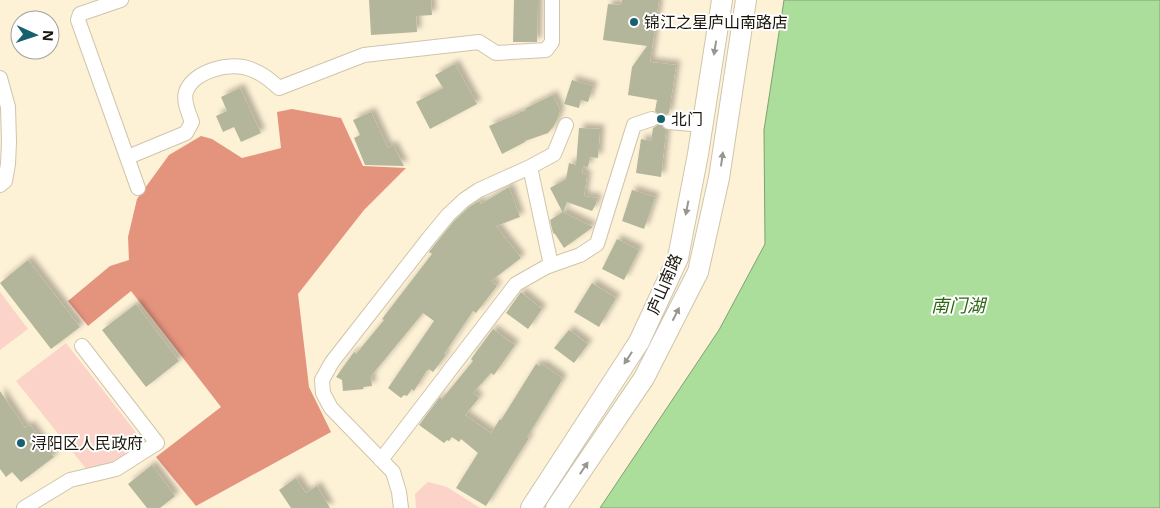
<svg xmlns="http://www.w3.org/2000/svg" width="1160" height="508" font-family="'Open Sans','Noto Sans SC',sans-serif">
<defs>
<filter id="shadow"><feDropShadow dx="4.5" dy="-4.5" stdDeviation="2.5" flood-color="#0004"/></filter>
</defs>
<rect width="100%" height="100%" fill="#fdf1d6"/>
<path fill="#fcd3c8" d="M 0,292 L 28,329 L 0,350 Z
M 66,343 L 145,444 L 110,464 L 87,470 L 16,381 Z
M 428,482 L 447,487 L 480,508 L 416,508 L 415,494 Z"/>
<path fill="#e4937d" d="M 292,109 L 341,118 L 363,166 L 406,168 L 364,210 L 298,294 L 309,387 L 331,432 L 196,506 L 156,457 L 221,407 L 131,291 L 88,326 L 68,301 L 110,266 L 129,260 L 128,237 L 137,199 L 169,155 L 201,136 L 212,139 L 242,158 L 281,148 L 277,112 Z"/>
<path fill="#abdd9b" stroke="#7fa170" d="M 784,0 L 1160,0 L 1160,508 L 600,508 L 719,330 L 765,244 L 764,130 Z"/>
<path fill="#b3b69b" filter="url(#shadow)" d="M 369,0 L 431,0 L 432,15 L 416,16 L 417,32 L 371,35 Z
M 514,0 L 538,0 L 537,42 L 513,42 Z
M 622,0 L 659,0 L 650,62 L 676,65 L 669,113 L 662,117 L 661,120 L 660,116 L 655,111 L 657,100 L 628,95 L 632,67 L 647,46 L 603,40 L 608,4 L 621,5 Z
M 455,64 L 477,104 L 430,129 L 416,102 L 443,88 L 435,75 Z
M 572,80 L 593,86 L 588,102 L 581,100 L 579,108 L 564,104 Z
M 240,88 L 261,133 L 241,142 L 234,127 L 223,132 L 216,116 L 227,111 L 221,97 Z
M 553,95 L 560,110 L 558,118 L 553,127 L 548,133 L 525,141 L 525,142 L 502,154 L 489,126 L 526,110 L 526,108 Z
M 371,112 L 388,148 L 393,145 L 404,166 L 365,165 L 354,138 L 360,135 L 353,120 Z
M 660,121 L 661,126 L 666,130 L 661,177 L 636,173 L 641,139 L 651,141 L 653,128 L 658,125 Z
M 579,128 L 600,129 L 598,158 L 590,157 L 588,167 L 583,166 L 582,173 L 587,175 L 584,196 L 597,198 L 596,204 L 592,211 L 567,202 L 563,213 L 550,188 L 566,179 L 569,163 L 576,165 Z
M 509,187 L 520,217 L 496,226 L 521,258 L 491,281 L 497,286 L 476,313 L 473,311 L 444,354 L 446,355 L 433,372 L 429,369 L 428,371 L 427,370 L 414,391 L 412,389 L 407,396 L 404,395 L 401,398 L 388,388 L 434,321 L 423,313 L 371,376 L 372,386 L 363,387 L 364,389 L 343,391 L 342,380 L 336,377 L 354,352 L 356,354 L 384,320 L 382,319 L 432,254 L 429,252 L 436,243 L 454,221 L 469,207 L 479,201 L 481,204 Z
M 632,190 L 655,197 L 644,229 L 622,221 Z
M 563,212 L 593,227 L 564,248 L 555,234 L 553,233 L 550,220 Z
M 617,239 L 639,250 L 624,280 L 602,269 Z
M 28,260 L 80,327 L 51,349 L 0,283 Z
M 592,283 L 616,298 L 599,327 L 574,312 Z
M 521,292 L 542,309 L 528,329 L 506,313 Z
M 136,304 L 179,361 L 146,387 L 102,330 Z
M 493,329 L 515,345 L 494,375 L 491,373 L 473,393 L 479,398 L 465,415 L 491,433 L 500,419 L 501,420 L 536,364 L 540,366 L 542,364 L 562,378 L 561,379 L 562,380 L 527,437 L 529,438 L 486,506 L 456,488 L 478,453 L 461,439 L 459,442 L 452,437 L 449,441 L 447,440 L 444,443 L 419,425 L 440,397 L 442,399 L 473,361 L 471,359 Z
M 569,330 L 588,344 L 574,363 L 554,348 Z
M 0,391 L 25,428 L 30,425 L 54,457 L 21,482 L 12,472 L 6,477 L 0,469 Z
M 152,465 L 175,496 L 160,508 L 147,508 L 128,484 Z
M 296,478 L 306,493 L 317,486 L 330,508 L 291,508 L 279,490 Z"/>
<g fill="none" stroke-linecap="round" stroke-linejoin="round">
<g stroke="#d0c5ab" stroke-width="16">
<path id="street" d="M 121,0 L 80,14 L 78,20 L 138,188
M 0,78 L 8,107 L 9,142 L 8,164 L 5,181 L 0,185
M 669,122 L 703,125
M 128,157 L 186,133 L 192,122 C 189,114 183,101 186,92 C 193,71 231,61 250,69 C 262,73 270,80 279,88 L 364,55 L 479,42 L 496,53 L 546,50 L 552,42 L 552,0
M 530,167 L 554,154 L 566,125
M 381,460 L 516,284 L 546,267 L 580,255 L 597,244 L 634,125 L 652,119
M 24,508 L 70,480 L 116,469 L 157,443 L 82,346
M 401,508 L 399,492 L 393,472 L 331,408 L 323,393 L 322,380 L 332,362 L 429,238 L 448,215 L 464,200 L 479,190 L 530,167 L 551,265"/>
</g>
<g stroke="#d0c5ab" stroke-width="22">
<path id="secondary" d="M 531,508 L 639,342 L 678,258 L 698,154 L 722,0
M 556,508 L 644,378 L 698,272 L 719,178 L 746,0"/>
</g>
<use href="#street" stroke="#fff" stroke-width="14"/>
<use href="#secondary" stroke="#fff" stroke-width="20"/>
</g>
<defs><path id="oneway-solid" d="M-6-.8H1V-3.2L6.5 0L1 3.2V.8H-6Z" transform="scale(1.25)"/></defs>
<g fill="#989691">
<use href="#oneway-solid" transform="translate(715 48) rotate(99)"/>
<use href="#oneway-solid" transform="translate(722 159) rotate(-82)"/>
<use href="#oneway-solid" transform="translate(687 208) rotate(101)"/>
<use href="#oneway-solid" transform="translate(676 314) rotate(-63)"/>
<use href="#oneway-solid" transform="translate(628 358) rotate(123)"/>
<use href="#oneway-solid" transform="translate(584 468) rotate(-56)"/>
</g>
<g fill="#17606f" stroke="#fff" stroke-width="2">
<circle cx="634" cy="22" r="5"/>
<circle cx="661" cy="119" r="5"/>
<circle cx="21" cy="443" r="5"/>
</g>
<g text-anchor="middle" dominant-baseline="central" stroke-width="4" stroke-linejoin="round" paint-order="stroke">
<g font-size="16" fill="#19150b" stroke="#fff" text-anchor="start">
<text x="644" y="22">锦江之星庐山南路店</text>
<text x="671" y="119">北门</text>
<text x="31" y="443">浔阳区人民政府</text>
</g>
<g font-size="16" fill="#19150b" stroke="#fff">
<text transform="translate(664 284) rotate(-67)">庐山南路</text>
</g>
<g font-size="18" font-style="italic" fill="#2b680f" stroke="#fff">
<text x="958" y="305">南门湖</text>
</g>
</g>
<g transform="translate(35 35) rotate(93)"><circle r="24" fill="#ffffff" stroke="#a3a19d"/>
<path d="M0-4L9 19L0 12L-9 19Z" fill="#17606f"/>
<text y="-8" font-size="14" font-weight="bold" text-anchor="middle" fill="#19150b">N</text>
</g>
</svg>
